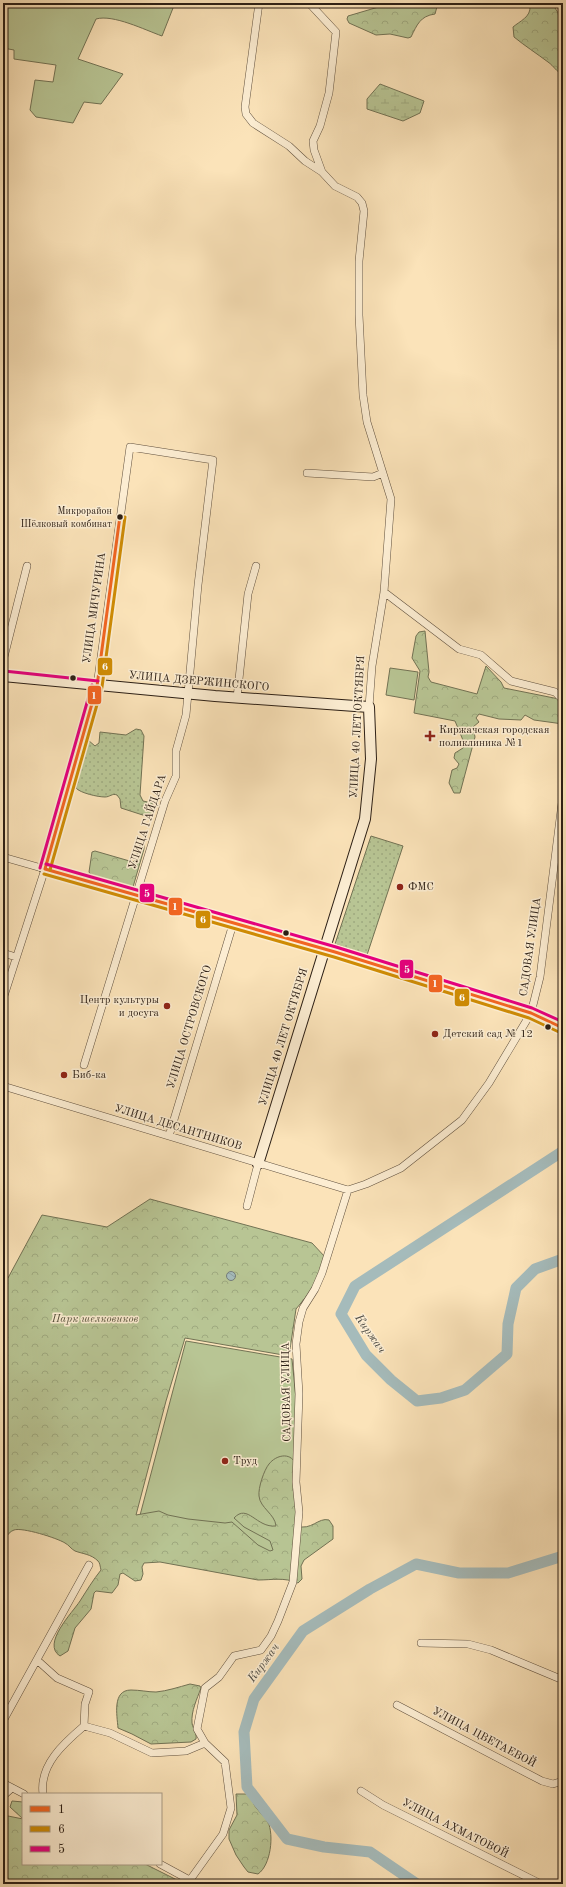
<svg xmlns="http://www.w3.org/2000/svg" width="566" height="1887" font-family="'Old Standard TT',serif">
<defs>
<pattern id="forest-crowns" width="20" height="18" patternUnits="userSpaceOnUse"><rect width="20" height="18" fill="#b8c594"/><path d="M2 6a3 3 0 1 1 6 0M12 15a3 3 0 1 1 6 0" fill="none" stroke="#9ea97f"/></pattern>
<pattern id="wetland-marsh" width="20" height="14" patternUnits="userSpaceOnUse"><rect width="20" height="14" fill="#b8c594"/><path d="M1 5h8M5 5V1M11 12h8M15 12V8" fill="none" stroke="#9ea97f"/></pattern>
<pattern id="park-dots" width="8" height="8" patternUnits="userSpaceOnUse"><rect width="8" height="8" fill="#b8c594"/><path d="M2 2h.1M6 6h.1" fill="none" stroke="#9ea97f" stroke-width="1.8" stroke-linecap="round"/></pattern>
<pattern id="water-waves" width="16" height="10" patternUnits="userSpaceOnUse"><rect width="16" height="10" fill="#a5bbbb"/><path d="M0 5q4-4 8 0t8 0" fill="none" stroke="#8ea0a0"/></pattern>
</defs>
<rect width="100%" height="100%" fill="#fbe3b9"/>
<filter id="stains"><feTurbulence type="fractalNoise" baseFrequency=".005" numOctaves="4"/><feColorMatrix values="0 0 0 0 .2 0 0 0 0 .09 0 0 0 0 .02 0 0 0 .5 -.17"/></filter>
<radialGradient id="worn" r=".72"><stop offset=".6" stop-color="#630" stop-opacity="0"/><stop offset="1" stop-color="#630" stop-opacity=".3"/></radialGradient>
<path fill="#b8c594" stroke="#727254" d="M 3,3 L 175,3 L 162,36 C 145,30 113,14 96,19 L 78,59 L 123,74 L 101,104 L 84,102 L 73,123 L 36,117 L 30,110 L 35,80 L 53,82 L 56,65 L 14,59 L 14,50 L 3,48 Z
M 390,668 L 418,672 L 414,700 L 386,695 Z
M 186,1341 L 292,1359 L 296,1399 L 290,1577 L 129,1557 Z"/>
<path fill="url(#forest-crowns)" stroke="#727254" d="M 392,3 L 438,3 L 435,14 C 420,16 417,25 411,37 L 408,38 L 390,34 L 376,35 L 349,23 L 347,19 L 348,16 Z
M 520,3 L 552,3 L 563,21 L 563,74 C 556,72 554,66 548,62 C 536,53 525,46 514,37 L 513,27 C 520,21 531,17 530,6 Z
M 425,631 L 429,672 L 428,677 L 431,682 L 477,694 L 486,666 L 501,682 L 504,688 L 559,699 L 563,703 L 563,724 L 534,720 L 525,715 L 521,720 L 499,719 L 479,714 L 476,718 L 479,722 L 473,727 L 475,737 L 460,793 L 454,793 L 449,783 L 452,770 L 457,768 L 459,764 L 454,758 L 455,753 L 463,748 L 465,745 L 455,721 L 414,713 L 420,671 L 412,658 L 416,636 L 419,632 Z
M 142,845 L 144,845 L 144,849 L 133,887 L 91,875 L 89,872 L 92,852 L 95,851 L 133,862 L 136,859 L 139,846 Z
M 150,1199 L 312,1243 L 326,1258 L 315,1286 L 296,1309 L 289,1356 L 185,1338 L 166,1401 L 136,1515 L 159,1511 L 168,1515 L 188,1519 L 225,1523 L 232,1522 L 258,1545 L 270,1551 L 273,1550 L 270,1541 L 244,1527 L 234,1518 C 248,1503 256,1528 276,1526 C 275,1514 260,1508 259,1496 C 258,1488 264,1470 269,1464 C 276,1455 290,1452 295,1463 L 296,1526 C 312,1531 318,1517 329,1520 L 333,1526 L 333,1539 L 304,1560 L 301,1566 L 302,1579 L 298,1583 C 284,1577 272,1580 258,1580 L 160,1562 L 144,1563 L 142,1567 L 143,1574 L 141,1580 L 135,1581 L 123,1573 L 120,1574 L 118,1585 L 112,1593 L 96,1591 L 94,1593 L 91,1609 L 75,1628 L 68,1651 L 60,1656 C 41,1644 73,1612 80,1601 C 87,1590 93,1580 101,1570 C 100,1566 100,1563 98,1561 C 91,1554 83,1554 75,1551 C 71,1549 69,1545 65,1543 C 57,1538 22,1527 14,1530 C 6,1533 4,1542 3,1548 L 3,1277 L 8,1278 L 42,1215 L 107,1227 Z
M 190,1684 L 200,1686 L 201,1688 C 197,1699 191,1711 192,1723 C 193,1729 197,1733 196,1739 L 191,1742 L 151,1744 L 132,1734 L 118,1728 C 117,1715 112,1690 131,1690 C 140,1690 148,1692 156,1692 C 167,1691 179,1687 190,1684 Z
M 236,1794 L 249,1794 C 252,1800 254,1806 258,1810 C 261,1814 266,1818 268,1822 C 274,1835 271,1865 258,1874 L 248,1872 L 244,1867 L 236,1855 L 229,1839 L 229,1830 L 237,1815 Z
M 12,1801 L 23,1802 L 23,1819 L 10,1807 Z
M 3,1815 L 23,1819 L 23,1864 L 145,1864 L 185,1884 L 3,1884 Z"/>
<path fill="url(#wetland-marsh)" stroke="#727254" d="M 380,84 L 424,101 L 420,113 L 403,121 L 367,109 L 367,99 Z"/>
<path fill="url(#park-dots)" stroke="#727254" d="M 136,729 L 141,730 L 144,736 L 140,795 L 143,801 L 152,803 L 153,805 L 152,818 L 121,808 L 120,799 L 117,795 C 112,793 110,797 105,797 C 98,797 80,793 76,788 L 86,743 L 88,740 L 95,746 L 99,743 L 100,732 L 126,735 Z
M 371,836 L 403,846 L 367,955 L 335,944 Z"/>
<path fill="url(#water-waves)" stroke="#757d79" d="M226.5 1276a4.5 4.5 0 1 1 9 0a4.5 4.5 0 1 1-9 0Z"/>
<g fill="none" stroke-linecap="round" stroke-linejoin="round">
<path stroke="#a5bbbb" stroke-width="11" d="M 563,1151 L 355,1286 L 341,1314 L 366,1355 L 391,1380 L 417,1401 L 441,1398 L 465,1390 L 507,1354 L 508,1324 L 516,1288 L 535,1269 L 563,1259
M 417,1884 L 370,1852 L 324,1847 L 287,1839 L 247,1787 L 244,1732 L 254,1699 L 303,1631 L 370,1589 L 416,1564 L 459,1573 L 508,1573 L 563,1556"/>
<g stroke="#60503e" stroke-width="8">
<path id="street" d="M 259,3 L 245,107 L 246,114 L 253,123 L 289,146 L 305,161 L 322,172
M 309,3 L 336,32 L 329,93 L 320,126 L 313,141 L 314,150 L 322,172 L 335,186 L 357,197 L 362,203 L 364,211 L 359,261 L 359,315 L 363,395 L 367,422 L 391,499 L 384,592 L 372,666 L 369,707
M 307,473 L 373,477 L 383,473
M 384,592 L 459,649 L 481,655 L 511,681 L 555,692 L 563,700
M 3,661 L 27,566
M 237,698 L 248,594 L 256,566
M 3,857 L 45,869 L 3,999
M 3,953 L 16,957
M 84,1065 L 165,801 L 176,776 L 176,751 L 186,715 L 198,585 L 213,460 L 130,447 L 97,686
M 3,1086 L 348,1190
M 169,1136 L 233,924
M 247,1206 L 258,1164
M 421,1643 L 468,1644 L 491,1650 L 563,1680
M 37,1660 L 57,1678 L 89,1692 L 85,1704 L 84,1726 C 64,1743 39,1765 43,1794
M 397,1705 L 542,1781 L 553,1784 L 563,1781
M 3,1721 L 89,1565
M 84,1726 L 110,1733 L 152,1753 L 186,1751 L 205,1743
M 3,1783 L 24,1794
M 361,1791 L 383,1805 L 541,1884
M 3,1796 L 12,1788
M 160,1864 L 197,1884
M 190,1880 L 223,1834 L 231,1808 L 225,1762 L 205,1743 L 197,1729 L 205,1688 L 219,1677 L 234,1656 L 261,1650 L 271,1636 L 278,1621 L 293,1582 L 299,1512 L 296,1482 L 299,1394 L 296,1344 L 299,1322 L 303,1308 L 315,1289 L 322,1273 L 348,1190 L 366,1184 L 401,1168 L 462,1120 L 489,1083 L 531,1013 L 540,977 L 563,795"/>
</g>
<g stroke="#2c1f15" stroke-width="12">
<path id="secondary" d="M 3,676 L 215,696 L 369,707 L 371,759 L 365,819 L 258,1164
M 97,686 L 45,869 L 335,952 L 531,1013 L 563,1028"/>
</g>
<use href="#street" stroke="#fcedd2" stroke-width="7"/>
<use href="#secondary" stroke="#fcedd2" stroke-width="10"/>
<g stroke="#fcedd2" stroke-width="6">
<path id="bus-1" d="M 45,869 L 335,952 L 531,1013 L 563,1028
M 45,869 L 97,686 L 120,516"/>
</g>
<g stroke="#fcedd2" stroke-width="6">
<path id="bus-2" d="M 50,870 L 102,687 L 125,517
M 44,874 L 334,957 L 529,1018 L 561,1033"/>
</g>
<g stroke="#fcedd2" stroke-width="6">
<path id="bus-3" d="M 4,671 L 98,681
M 46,864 L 336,947 L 532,1008 L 563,1022
M 40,868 L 92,685"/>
</g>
<use href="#bus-1" stroke="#f26522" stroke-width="3"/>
<use href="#bus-2" stroke="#ce8b04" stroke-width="3"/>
<use href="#bus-3" stroke="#e5007d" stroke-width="3"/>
</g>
<g fill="#2c1f15" stroke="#fcedd2" stroke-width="1.5">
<circle cx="120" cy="517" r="3.5"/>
<circle cx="73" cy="678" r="3.5"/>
<circle cx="286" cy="933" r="3.5"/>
<circle cx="548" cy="1027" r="3.5"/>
</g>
<g fill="#8f2418" stroke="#fcedd2" stroke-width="1.5">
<path d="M428 730h4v4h4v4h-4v4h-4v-4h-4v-4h4z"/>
<circle cx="400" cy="887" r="4"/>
<circle cx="167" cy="1006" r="4"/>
<circle cx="435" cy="1034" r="4"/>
<circle cx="64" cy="1075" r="4"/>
<circle cx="225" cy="1461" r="4"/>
</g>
<g text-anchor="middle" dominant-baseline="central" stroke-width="3" stroke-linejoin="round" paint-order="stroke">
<g font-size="10" fill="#2c1f15" stroke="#fcedd2" text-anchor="end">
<text x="112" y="511">Микрорайон<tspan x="112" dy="13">Шёлковый комбинат</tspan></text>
</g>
<g font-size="11" fill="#2c1f15" stroke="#fcedd2">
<text transform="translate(95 608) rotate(-82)">УЛИЦА МИЧУРИНА</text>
<text transform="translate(199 682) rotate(5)">УЛИЦА ДЗЕРЖИНСКОГО</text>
<text transform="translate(358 727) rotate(-87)">УЛИЦА 40 ЛЕТ ОКТЯБРЯ</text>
<text transform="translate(148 822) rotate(-72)">УЛИЦА ГАЙДАРА</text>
<text transform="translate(531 947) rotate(-82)">САДОВАЯ УЛИЦА</text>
<text transform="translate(190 1027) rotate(-73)">УЛИЦА ОСТРОВСКОГО</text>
<text transform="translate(284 1037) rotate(-73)">УЛИЦА 40 ЛЕТ ОКТЯБРЯ</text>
<text transform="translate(178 1128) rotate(17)">УЛИЦА ДЕСАНТНИКОВ</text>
<text transform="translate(287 1392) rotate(-91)">САДОВАЯ УЛИЦА</text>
<text transform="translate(484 1738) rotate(28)">УЛИЦА ЦВЕТАЕВОЙ</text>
<text transform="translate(455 1829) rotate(27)">УЛИЦА АХМАТОВОЙ</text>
</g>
<g font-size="11" fill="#2c1f15" stroke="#fcedd2" text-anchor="start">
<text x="439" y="730">Киржачская городская<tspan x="439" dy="13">поликлиника №1</tspan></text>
<text x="408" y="887">ФМС</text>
<text x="159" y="1000" text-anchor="end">Центр культуры<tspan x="159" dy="13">и досуга</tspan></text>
<text x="443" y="1034">Детский сад № 12</text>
<text x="72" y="1075">Биб-ка</text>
<text x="233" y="1461">Труд</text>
</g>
<g font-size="11" font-style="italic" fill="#56513b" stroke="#fcedd2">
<text x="95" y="1319">Парк шелковиков</text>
</g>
<g font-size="12" font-style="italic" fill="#504e47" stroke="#fcedd2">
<text transform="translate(370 1334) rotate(55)">Киржач</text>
<text transform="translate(264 1663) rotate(-54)">Киржач</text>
</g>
</g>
<g stroke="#fcedd2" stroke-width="1.5">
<rect x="97" y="657" width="16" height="19" rx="4" fill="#ce8b04"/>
<rect x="87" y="685" width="15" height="20" rx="4" fill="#f26522"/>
<rect x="139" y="883" width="16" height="20" rx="4" fill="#e5007d"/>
<rect x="168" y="897" width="15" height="19" rx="4" fill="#f26522"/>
<rect x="195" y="910" width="16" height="19" rx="4" fill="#ce8b04"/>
<rect x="399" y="959" width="15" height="20" rx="4" fill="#e5007d"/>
<rect x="428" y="974" width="15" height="19" rx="4" fill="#f26522"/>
<rect x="454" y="988" width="16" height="19" rx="4" fill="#ce8b04"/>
</g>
<g font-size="11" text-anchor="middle" font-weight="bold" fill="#fff">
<text x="105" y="670">6</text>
<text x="94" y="699">1</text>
<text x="147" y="897">5</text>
<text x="175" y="910">1</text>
<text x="203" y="923">6</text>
<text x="407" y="973">5</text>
<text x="435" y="987">1</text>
<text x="462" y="1001">6</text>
</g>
<rect width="566" height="1887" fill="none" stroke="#fbe3b9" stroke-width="16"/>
<rect x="4" y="4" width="558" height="1879" fill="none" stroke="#2c1f15" stroke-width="2"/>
<rect x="8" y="8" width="550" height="1871" fill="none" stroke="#2c1f15"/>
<rect x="22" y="1793" width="140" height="72" fill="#fcedd2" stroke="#a99b86"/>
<rect x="30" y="1806" width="20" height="6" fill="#f26522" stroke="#a99b86"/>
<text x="58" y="1813" font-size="12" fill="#2c1f15">1</text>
<rect x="30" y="1826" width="20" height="6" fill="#ce8b04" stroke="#a99b86"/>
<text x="58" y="1833" font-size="12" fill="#2c1f15">6</text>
<rect x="30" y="1846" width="20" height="6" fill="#e5007d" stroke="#a99b86"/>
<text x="58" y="1853" font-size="12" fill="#2c1f15">5</text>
<rect width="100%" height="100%" filter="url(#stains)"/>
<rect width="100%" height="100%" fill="url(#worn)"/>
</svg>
